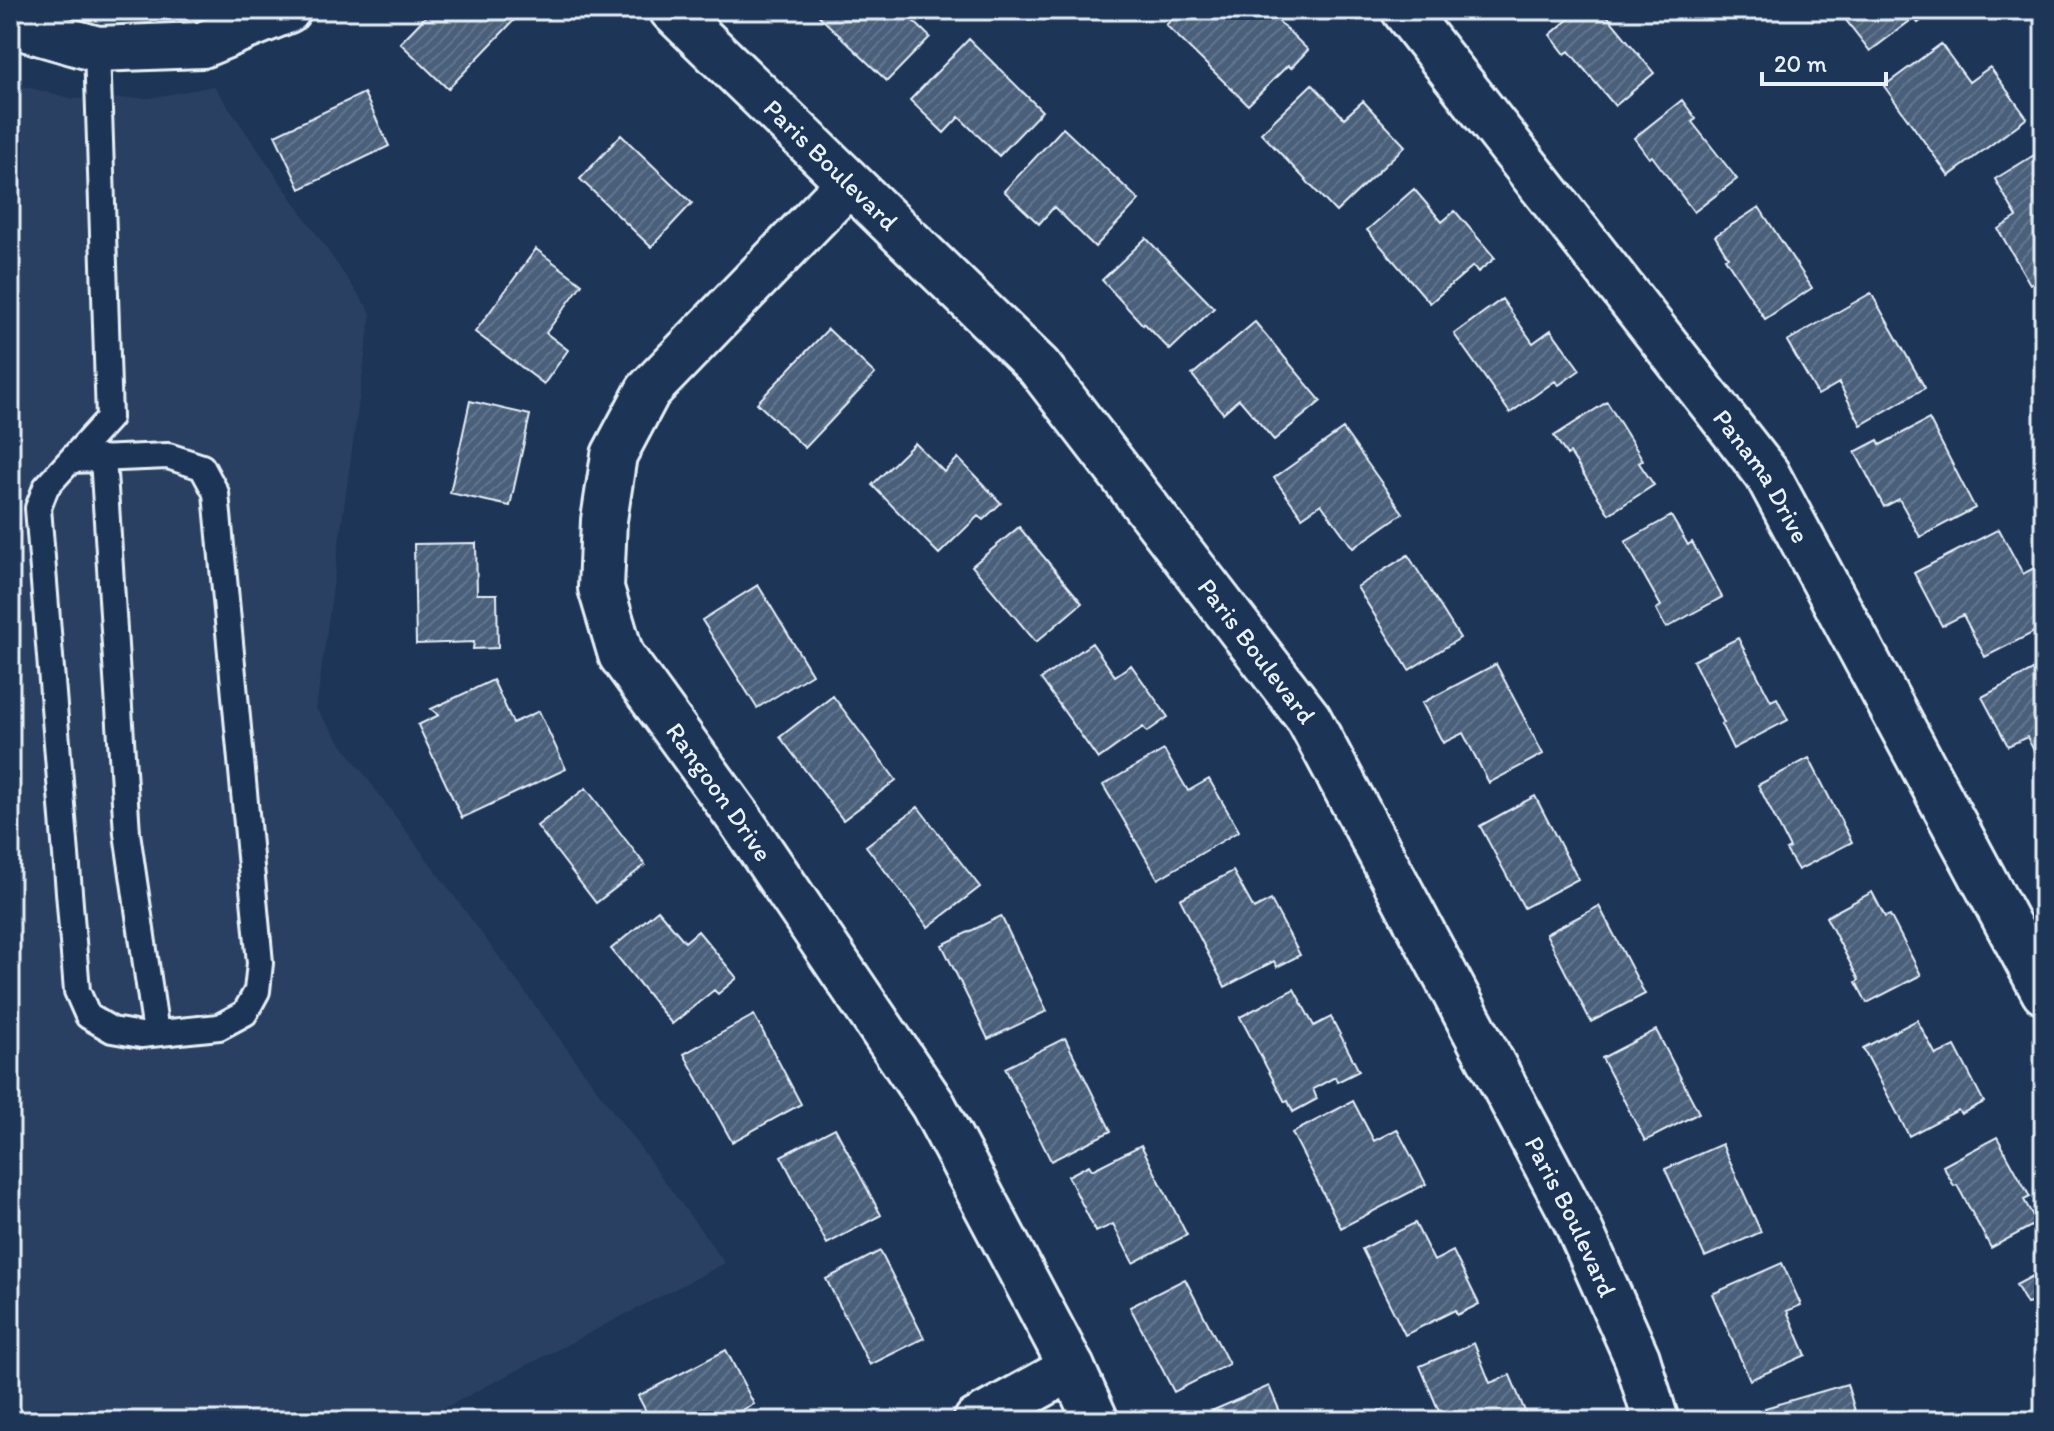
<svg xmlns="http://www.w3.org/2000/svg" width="2054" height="1431" font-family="Itim,sans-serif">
<defs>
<pattern id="building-hatch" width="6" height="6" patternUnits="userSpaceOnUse" patternTransform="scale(2)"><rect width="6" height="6" fill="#495e7a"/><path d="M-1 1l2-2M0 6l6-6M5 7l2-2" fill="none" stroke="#63768e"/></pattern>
</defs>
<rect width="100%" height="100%" fill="#1d3557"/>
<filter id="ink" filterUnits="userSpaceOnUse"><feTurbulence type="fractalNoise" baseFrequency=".0125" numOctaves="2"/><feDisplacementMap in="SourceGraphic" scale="16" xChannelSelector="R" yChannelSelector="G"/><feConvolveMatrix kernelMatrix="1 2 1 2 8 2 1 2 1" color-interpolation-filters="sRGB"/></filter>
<g filter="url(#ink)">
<path fill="#2a4162" d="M 10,83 L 74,99 L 150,98 L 214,86 L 371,313 L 316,709 L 725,1263 L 419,1421 L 10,1421 Z"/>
<path fill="url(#building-hatch)" stroke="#e8f1f8" stroke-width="2" d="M 432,10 L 515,10 L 520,14 L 448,89 L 400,43 Z
M 825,10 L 902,10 L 930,37 L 887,81 L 819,16 Z
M 1181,10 L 1240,10 L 1252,21 L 1263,10 L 1267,10 L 1308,50 L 1291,68 L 1288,65 L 1248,105 L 1166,25 Z
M 1579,10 L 1611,10 L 1613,13 L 1608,17 L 1654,73 L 1615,106 L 1569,51 L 1565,54 L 1550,35 Z
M 1838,10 L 1934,10 L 1918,23 L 1914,18 L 1870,51 Z
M 969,39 L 1042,111 L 999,156 L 959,117 L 944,133 L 910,100 Z
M 1941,44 L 1969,82 L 1990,67 L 2027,118 L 1949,176 L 1884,86 Z
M 1312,84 L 1344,118 L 1363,101 L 1405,146 L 1336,212 L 1261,133 Z
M 364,93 L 389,146 L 300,189 L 275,135 Z
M 1682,100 L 1696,119 L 1692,122 L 1737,179 L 1694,212 L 1652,156 L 1649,158 L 1634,138 Z
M 1063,128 L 1139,200 L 1095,247 L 1054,207 L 1039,224 L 1004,191 Z
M 621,135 L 692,203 L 651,247 L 580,179 Z
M 2044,149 L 2044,276 L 2030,284 L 1998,229 L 2017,217 L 1995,179 Z
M 1414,189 L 1442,222 L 1455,211 L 1495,258 L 1478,272 L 1473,266 L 1430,303 L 1367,230 Z
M 1759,207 L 1812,288 L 1765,319 L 1725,258 L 1728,257 L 1715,236 Z
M 1146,238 L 1214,308 L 1170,350 L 1144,323 L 1143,325 L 1102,280 Z
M 536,249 L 582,284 L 546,333 L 568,350 L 544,384 L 475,332 Z
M 1871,293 L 1925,388 L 1861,425 L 1839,383 L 1818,395 L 1787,341 Z
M 1502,299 L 1533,343 L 1551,330 L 1580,370 L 1559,385 L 1555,381 L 1510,413 L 1454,334 Z
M 1255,322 L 1321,401 L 1274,440 L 1239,399 L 1223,413 L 1192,375 Z
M 828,329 L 875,374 L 805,448 L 757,403 Z
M 470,401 L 530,415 L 510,506 L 450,493 Z
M 1607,402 L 1643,460 L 1639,463 L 1654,485 L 1609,514 L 1570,453 L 1567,455 L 1554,436 Z
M 1929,419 L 1975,508 L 1920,537 L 1899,499 L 1884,507 L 1855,452 L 1878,440 L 1880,445 Z
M 1343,429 L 1403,513 L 1353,548 L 1321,504 L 1302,517 L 1274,478 Z
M 915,443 L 944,472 L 958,458 L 1001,503 L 983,520 L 978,516 L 939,554 L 872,485 Z
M 1671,516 L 1688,545 L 1692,542 L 1722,597 L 1666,628 L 1656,609 L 1661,606 L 1625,542 Z
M 1019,527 L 1082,603 L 1036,642 L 972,566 Z
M 1999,529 L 2023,574 L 2038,566 L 2044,579 L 2044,608 L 2041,610 L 2044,627 L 1985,657 L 1963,615 L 1942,626 L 1914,573 Z
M 476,543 L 477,594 L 497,594 L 498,648 L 473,649 L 474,642 L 416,644 L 414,544 Z
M 1408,555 L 1460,638 L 1409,670 L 1357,587 Z
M 758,585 L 812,674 L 757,708 L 702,620 Z
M 1738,638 L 1771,701 L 1777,698 L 1788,720 L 1733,749 L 1721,724 L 1724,723 L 1693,661 Z
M 1092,643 L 1115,676 L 1131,665 L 1168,717 L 1147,732 L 1143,727 L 1098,759 L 1041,679 Z
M 1496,664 L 1543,754 L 1489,783 L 1463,733 L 1443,743 L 1422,703 Z
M 2044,664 L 2044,770 L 2027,737 L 2008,746 L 1982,697 Z
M 493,680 L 513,723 L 539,711 L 566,769 L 462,818 L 418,725 L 439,715 L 431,709 Z
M 833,696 L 896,780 L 843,820 L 780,737 Z
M 1164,750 L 1188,791 L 1209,779 L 1239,831 L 1158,879 L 1103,785 Z
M 1809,758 L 1852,842 L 1798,870 L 1786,850 L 1790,848 L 1758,785 Z
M 586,788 L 645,865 L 596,903 L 537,826 Z
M 1535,796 L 1578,879 L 1524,908 L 1480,826 Z
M 918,807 L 980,887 L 928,927 L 866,846 Z
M 1233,871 L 1254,909 L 1271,900 L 1300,955 L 1277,967 L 1274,961 L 1225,987 L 1180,899 Z
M 1872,892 L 1885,917 L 1890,915 L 1921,975 L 1867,1003 L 1856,982 L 1859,980 L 1826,917 Z
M 1599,906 L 1645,994 L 1591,1022 L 1546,934 Z
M 658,910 L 685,942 L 698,931 L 737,978 L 718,994 L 714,990 L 672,1024 L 611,949 Z
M 1001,916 L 1047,1011 L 988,1039 L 942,945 Z
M 1294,989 L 1314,1026 L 1331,1017 L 1359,1071 L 1337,1082 L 1335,1077 L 1313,1089 L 1317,1099 L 1293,1112 L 1288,1101 L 1285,1102 L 1240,1017 Z
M 754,1015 L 801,1104 L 732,1142 L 684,1054 Z
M 1917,1020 L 1936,1055 L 1955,1046 L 1984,1102 L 1961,1114 L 1958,1110 L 1909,1136 L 1863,1048 Z
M 1656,1030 L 1699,1113 L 1645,1141 L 1602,1058 Z
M 1065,1038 L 1111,1131 L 1051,1161 L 1005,1068 Z
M 1353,1101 L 1374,1141 L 1397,1129 L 1426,1184 L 1341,1228 L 1292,1133 Z
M 835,1128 L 881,1215 L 827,1244 L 781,1156 Z
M 1997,1137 L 2030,1197 L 2024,1200 L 2037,1223 L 1991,1248 L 1957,1185 L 1954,1186 L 1943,1166 Z
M 1722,1144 L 1761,1232 L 1705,1257 L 1665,1169 Z
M 1141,1145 L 1187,1235 L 1133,1263 L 1113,1224 L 1096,1232 L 1068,1176 L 1089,1165 L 1092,1170 Z
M 1415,1223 L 1434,1261 L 1453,1251 L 1479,1304 L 1457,1315 L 1455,1310 L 1405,1335 L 1362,1249 Z
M 880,1251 L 924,1338 L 870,1365 L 826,1279 Z
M 1782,1263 L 1801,1305 L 1787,1311 L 1806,1355 L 1750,1380 L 1712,1294 Z
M 2044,1270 L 2044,1328 L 2031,1303 L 2027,1304 L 2016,1285 Z
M 1185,1279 L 1229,1364 L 1174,1392 L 1130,1307 Z
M 1474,1343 L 1490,1383 L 1510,1375 L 1529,1421 L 1443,1421 L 1420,1366 Z
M 726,1350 L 754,1404 L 722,1421 L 651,1421 L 638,1396 Z
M 1847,1384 L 1858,1421 L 1769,1421 L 1765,1408 Z
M 1269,1386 L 1284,1421 L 1194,1421 L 1193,1419 Z"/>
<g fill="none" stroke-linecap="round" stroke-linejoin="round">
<g stroke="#e8f1f8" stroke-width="30">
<path id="lane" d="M 103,458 L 127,833 L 156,1033
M 72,460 L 168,456 L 202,467 L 216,493 L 260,963 L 257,991 L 245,1013 L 219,1027 L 141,1035 L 112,1030 L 88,1016 L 77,991 L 38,508 L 46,487 L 109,418 L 97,49"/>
</g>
<g stroke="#e8f1f8" stroke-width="50">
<g id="street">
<path id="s1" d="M 1404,10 L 1767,474 L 2044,992"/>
<path d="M 10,24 L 97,49 L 202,45 L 288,10"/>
<path id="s2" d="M 849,183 L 648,391 L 614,455 L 604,520 L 601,588 L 621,655 L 739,818 L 933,1105 L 1072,1368 L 1096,1421"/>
<path d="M 976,1421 L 1072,1368"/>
</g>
</g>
<g stroke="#e8f1f8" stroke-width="50">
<g id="secondary">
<path id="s3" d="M 672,10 L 1039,367 L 1309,719 L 1576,1221 L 1637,1358 L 1656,1421"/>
</g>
</g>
<use href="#lane" stroke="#1d3557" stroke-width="24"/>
<use href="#street" stroke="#1d3557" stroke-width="44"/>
<use href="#secondary" stroke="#1d3557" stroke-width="44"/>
</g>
</g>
<g text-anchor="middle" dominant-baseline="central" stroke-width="6" stroke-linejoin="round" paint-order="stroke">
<g font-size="26" fill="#e8f1f8" stroke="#1d3557">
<text stroke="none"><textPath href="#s3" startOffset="222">Paris Boulevard</textPath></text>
<text stroke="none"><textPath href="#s1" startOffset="588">Panama Drive</textPath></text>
<text stroke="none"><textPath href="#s3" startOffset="870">Paris Boulevard</textPath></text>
<text stroke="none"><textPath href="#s2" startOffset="734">Rangoon Drive</textPath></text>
<text stroke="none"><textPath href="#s3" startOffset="1518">Paris Boulevard</textPath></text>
</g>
</g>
<rect width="2054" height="1431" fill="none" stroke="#1d3557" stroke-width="40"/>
<rect x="20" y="20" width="2014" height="1391" fill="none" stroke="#e8f1f8" stroke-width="3" filter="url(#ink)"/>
<path d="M1762 72v12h124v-12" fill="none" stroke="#e8f1f8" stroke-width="4"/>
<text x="1774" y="72" font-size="24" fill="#e8f1f8" stroke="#1d3557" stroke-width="6" paint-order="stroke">20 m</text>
</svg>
